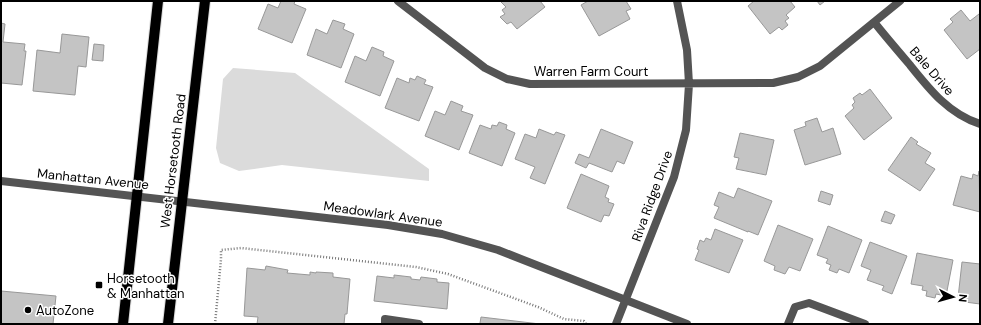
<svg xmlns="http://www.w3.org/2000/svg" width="981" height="325" font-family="'DM Sans',sans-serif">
<rect width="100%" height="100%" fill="#fff"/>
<path fill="#dbdbdb" d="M 233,68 L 295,73 L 429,169 L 429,181 L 282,165 L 239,171 L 220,163 L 216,148 L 223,79 Z"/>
<path fill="#c4c4c4" stroke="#989898" d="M 281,1 L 295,1 L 294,4 L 306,9 L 292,43 L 258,29 L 268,4 L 278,8 Z
M 500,1 L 540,1 L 545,7 L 517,29 L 511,22 L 507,24 L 500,17 L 505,14 L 502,10 L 506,7 Z
M 588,1 L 626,1 L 631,9 L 626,11 L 630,19 L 599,36 L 581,5 Z
M 754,1 L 790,1 L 795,7 L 786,15 L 789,18 L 785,21 L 788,25 L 782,30 L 779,27 L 770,34 L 748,6 Z
M 817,1 L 825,1 L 820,5 Z
M 961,10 L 970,21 L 979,14 L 980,15 L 980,49 L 967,59 L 944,30 L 953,22 L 950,19 Z
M 333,20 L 345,24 L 343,29 L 354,34 L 341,68 L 307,55 L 316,29 L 327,34 Z
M 1,23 L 5,24 L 3,42 L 25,44 L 24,51 L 26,51 L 22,85 L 1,83 Z
M 62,34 L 89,37 L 86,67 L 78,66 L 75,95 L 33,91 L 37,50 L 60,53 Z
M 94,44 L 104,45 L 103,61 L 92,60 Z
M 372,47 L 384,52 L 383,56 L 394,61 L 380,96 L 345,82 L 355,56 L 366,61 Z
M 417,76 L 426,80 L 424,84 L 433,87 L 419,121 L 385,108 L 397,78 L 409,83 L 410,78 L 415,80 Z
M 870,89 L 892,118 L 864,140 L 845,116 L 854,108 L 852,105 L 855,102 L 853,98 L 860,93 L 862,95 Z
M 451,101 L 463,106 L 461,111 L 473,115 L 459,150 L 425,136 L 435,111 L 445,115 Z
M 817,118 L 822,132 L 833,128 L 841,154 L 805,165 L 794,130 L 806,126 L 805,122 Z
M 499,122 L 507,125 L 506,129 L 515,133 L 502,166 L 469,153 L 480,125 L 491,129 L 492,125 L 497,126 Z
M 539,129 L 554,135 L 556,132 L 565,135 L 545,184 L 530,178 L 535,167 L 515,159 L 525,134 L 536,138 Z
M 601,129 L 633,142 L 624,164 L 617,161 L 612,172 L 589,163 L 586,168 L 575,163 L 579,154 L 589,158 Z
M 740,133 L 774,140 L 766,175 L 736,169 L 739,158 L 734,157 Z
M 911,137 L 918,142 L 916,144 L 931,153 L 925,163 L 935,169 L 920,191 L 888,170 Z
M 979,171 L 980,212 L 953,205 L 961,176 L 972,179 L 973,174 L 978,176 Z
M 581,174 L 609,186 L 605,197 L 609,199 L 608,202 L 614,204 L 609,216 L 604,215 L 601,222 L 567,208 Z
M 738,188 L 772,201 L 758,235 L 748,231 L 748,232 L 714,218 L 719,207 L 714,205 L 719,192 L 734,198 Z
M 821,191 L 833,195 L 830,205 L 818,201 Z
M 885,211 L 895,215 L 891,224 L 881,221 Z
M 778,225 L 813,239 L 800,271 L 789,267 L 785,274 L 774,270 L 775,266 L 764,261 Z
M 828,226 L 862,240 L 849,273 L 839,269 L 837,273 L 829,270 L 831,265 L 826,263 L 828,259 L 817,255 Z
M 715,229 L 743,240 L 729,273 L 695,260 L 699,250 L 697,249 L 700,240 L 704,242 L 706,238 L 711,240 Z
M 870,242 L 907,256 L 892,294 L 882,290 L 884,286 L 867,280 L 871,270 L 861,266 Z
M 917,253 L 953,260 L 946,296 L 936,294 L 935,298 L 926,296 L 927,291 L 922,290 L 923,286 L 911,284 Z
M 962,262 L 980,264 L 980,304 L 965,302 L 965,299 L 958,298 Z
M 266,266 L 288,270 L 287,273 L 310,275 L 310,272 L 316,273 L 316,272 L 333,273 L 333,277 L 350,279 L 347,314 L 345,314 L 344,324 L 257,324 L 258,317 L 244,316 L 247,268 L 265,270 Z
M 394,275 L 411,277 L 411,279 L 420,280 L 421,277 L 437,279 L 437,282 L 449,283 L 447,309 L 374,301 L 377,276 L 394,278 Z
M 1,291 L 56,296 L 53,324 L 1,324 Z
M 481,317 L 540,324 L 479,324 L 480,323 Z"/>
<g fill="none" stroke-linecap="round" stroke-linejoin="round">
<g stroke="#dbdbdb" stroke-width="12">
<path id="primary" d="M 123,324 L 158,1
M 168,324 L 205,1"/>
</g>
<path stroke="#767676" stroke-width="2.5" stroke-dasharray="1 2" stroke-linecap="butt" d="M 215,324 L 221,259 L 221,250 L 241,248 L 416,267 L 448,274 L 538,307 L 564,319 L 584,321 L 586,324"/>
<path stroke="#545454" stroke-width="8" d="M 385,324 L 385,319 L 419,324
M 788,324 L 795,307 L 809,303 L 865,324"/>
<path stroke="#545454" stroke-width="8" d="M 398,1 L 485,68 L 507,79 L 530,84 L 773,83 L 798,77 L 820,66 L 900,1
M 874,22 C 886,37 898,51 910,65 C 930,90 949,114 980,124
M 1,181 L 388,225 L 442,234 L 498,250 L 687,324
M 616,324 L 674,177 L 686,130 L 689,84 L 687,50 L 677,1"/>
<use href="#primary" stroke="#000" stroke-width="10"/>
</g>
<g fill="#000" stroke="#fff" stroke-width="1.5">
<rect x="95" y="281" width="8" height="8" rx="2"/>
<circle cx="28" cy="310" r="4"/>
</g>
<g text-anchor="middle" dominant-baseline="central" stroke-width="3" stroke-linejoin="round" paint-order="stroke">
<g font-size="13" fill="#000" stroke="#fff">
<text x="591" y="71">Warren Farm Court</text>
<text transform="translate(932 71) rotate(49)">Bale Drive</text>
<text transform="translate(173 161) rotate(-83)">West Horsetooth Road</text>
<text transform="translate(93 179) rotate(6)">Manhattan Avenue</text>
<text transform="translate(652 196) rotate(-70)">Riva Ridge Drive</text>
<text transform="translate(383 214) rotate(8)">Meadowlark Avenue</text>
</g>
<g font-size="13" fill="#000" stroke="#fff" text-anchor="start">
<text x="107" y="278">Horsetooth<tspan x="107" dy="15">&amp; Manhattan</tspan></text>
<text x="36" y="310">AutoZone</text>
</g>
</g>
<rect width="981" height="325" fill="none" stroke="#000000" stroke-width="4"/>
<g transform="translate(953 297) rotate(96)" stroke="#ffffff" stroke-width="3" paint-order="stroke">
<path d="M0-3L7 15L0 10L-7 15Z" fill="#000000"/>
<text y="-6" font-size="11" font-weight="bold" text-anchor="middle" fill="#000000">N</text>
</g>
</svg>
